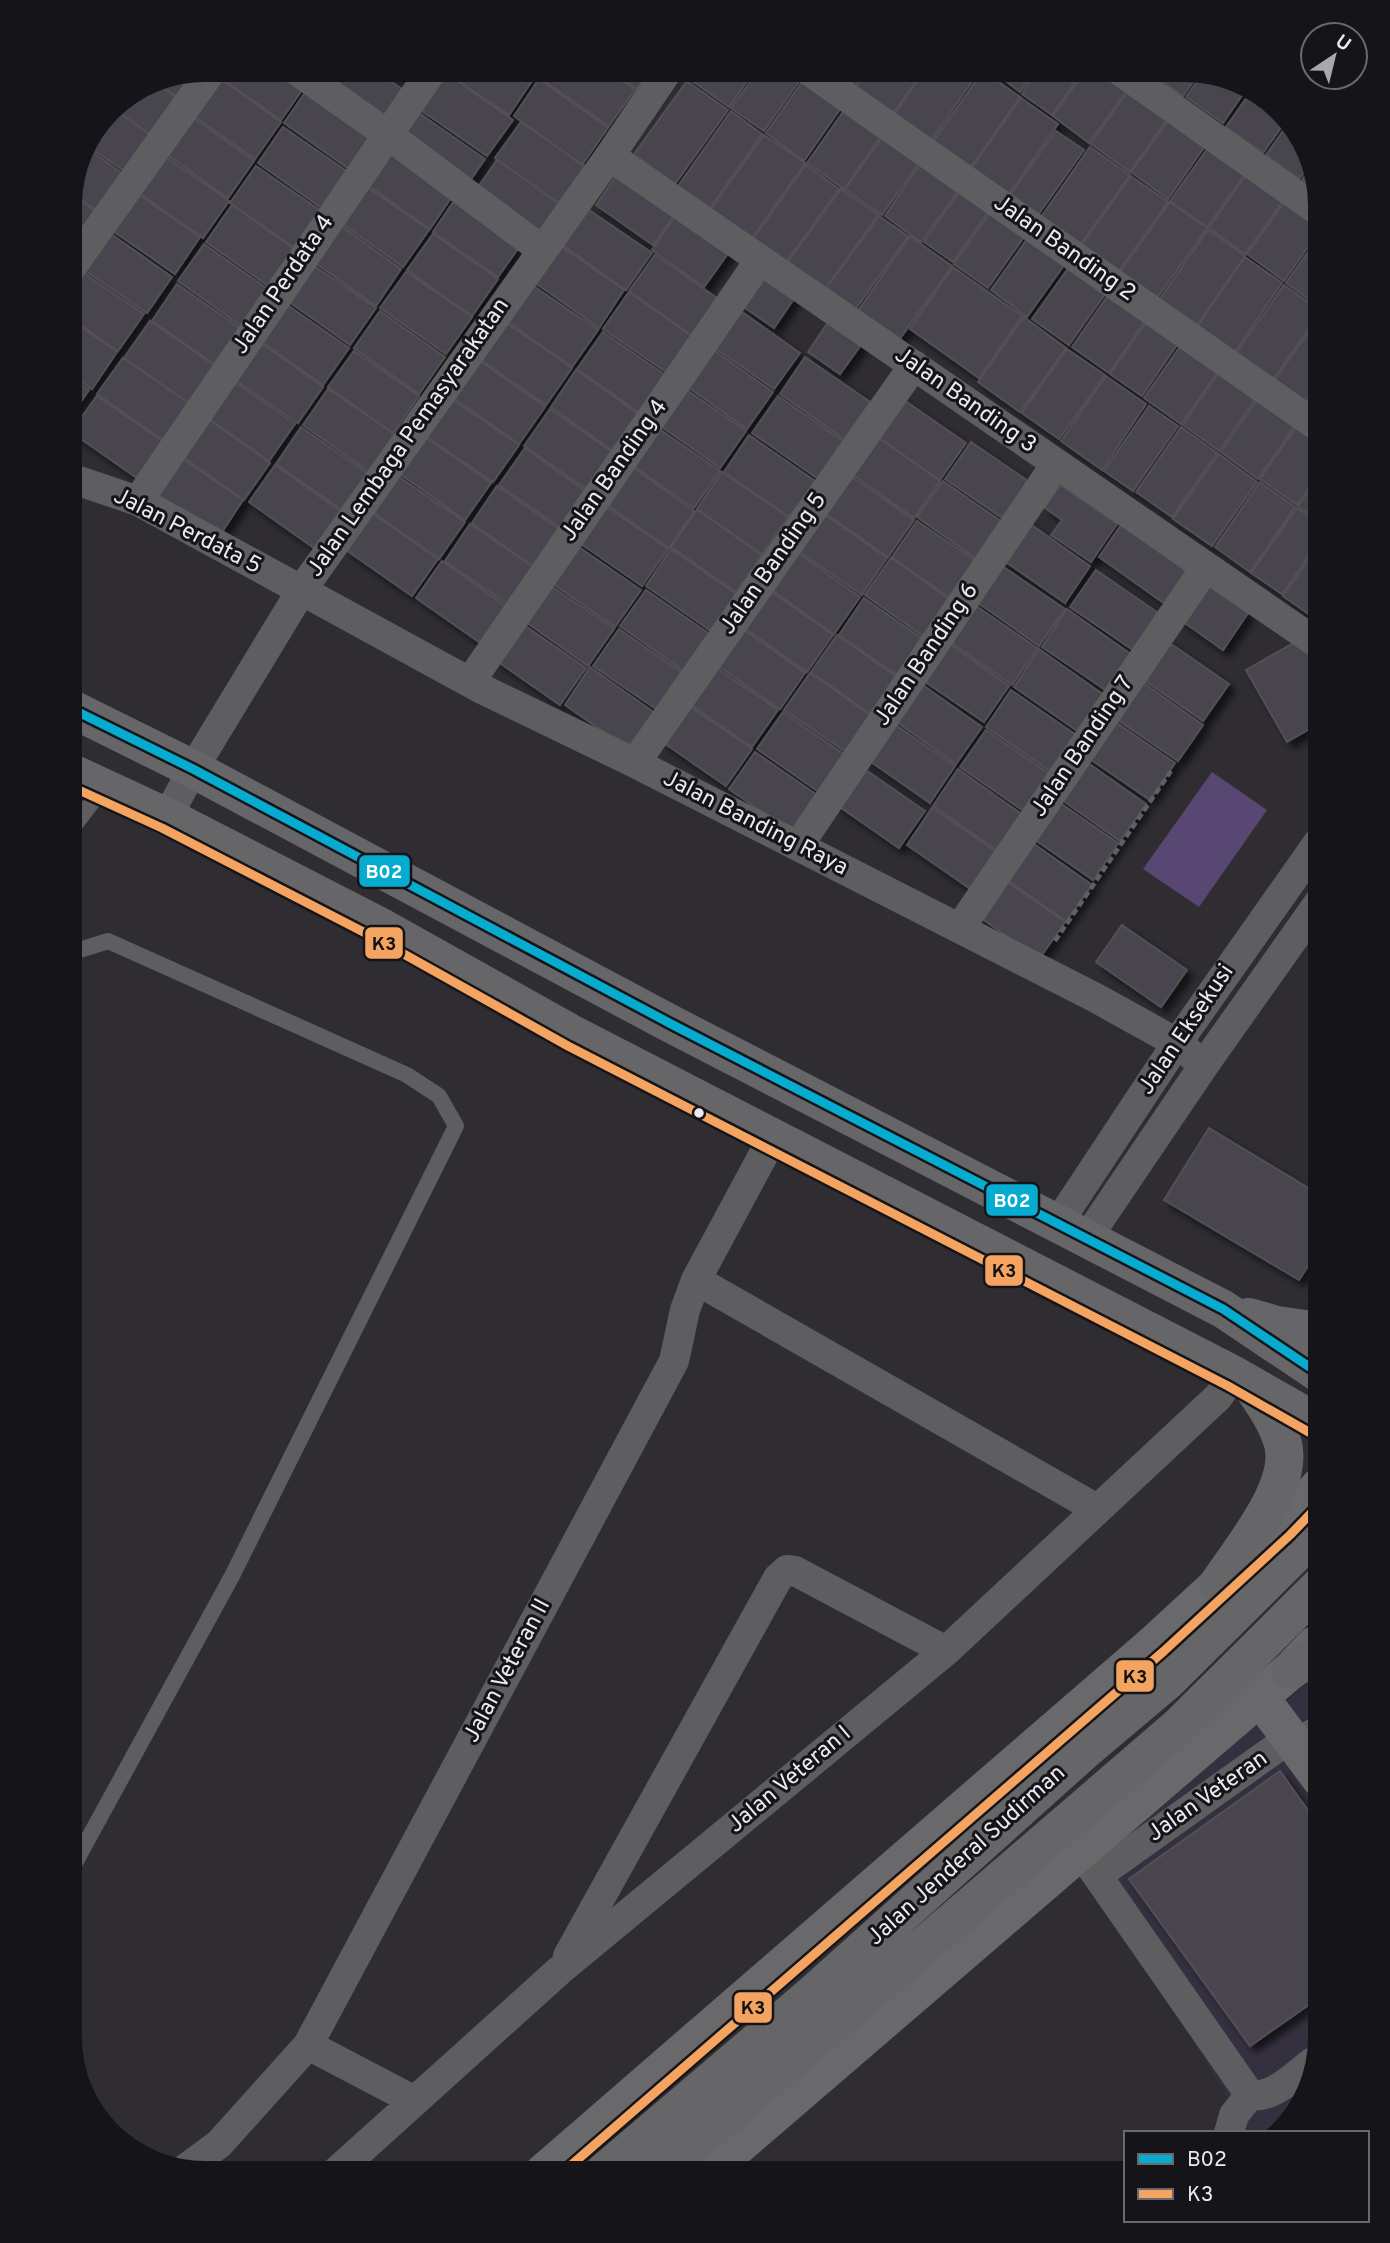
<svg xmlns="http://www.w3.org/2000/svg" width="1390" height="2243" font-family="Overpass,sans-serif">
<defs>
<filter id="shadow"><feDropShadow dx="6" dy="6" stdDeviation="3.5" flood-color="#0009"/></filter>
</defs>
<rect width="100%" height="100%" fill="#2f2d32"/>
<path fill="#35303f" d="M 1320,1674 L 1320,2039 L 1297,2113 L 1275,2133 L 1250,2133 L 1082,1861 Z"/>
<path fill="#584773" d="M 1212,772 L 1267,810 L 1199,907 L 1143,869 Z"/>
<path fill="#4a4550" stroke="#525055" stroke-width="2" filter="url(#shadow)" d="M 218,70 L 288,70 L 307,83 L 281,120 L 215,74 Z
M 330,70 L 374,70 L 409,94 L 385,129 L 320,84 Z
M 391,70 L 423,70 L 412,85 Z
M 451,70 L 522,70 L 534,78 L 509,115 L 448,74 Z
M 546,70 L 607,70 L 635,90 L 609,126 L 540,78 Z
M 611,70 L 650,70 L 637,89 Z
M 694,70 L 755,70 L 729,107 L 688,78 Z
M 759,70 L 801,70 L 805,73 L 764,131 L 731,108 Z
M 829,70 L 866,70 L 854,88 Z
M 868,70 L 924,70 L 892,115 L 855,89 Z
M 925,70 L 980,70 L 931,141 L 894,115 Z
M 992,70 L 1036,70 L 1020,92 Z
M 1038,70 L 1083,70 L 1052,115 L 1022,94 Z
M 1086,70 L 1115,70 L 1132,83 L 1089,143 L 1053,116 Z
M 1147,70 L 1194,70 L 1200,72 L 1183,96 Z
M 198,71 L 179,98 L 153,80 Z
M 983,71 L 1020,97 L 970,168 L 933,142 Z
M 1203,73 L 1247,88 L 1223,123 L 1186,97 Z
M 447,74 L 513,120 L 487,156 L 422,111 Z
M 807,75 L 845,102 L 804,161 L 766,133 Z
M 216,76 L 281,122 L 255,159 L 191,114 Z
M 539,79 L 608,128 L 582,165 L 514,116 Z
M 152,81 L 179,99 L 153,136 L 112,108 Z
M 687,81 L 728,110 L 675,184 L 634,154 Z
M 1133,84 L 1172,112 L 1130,172 L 1091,144 Z
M 309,87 L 375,132 L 349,169 L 284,123 Z
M 1252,90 L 1260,93 L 1285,122 L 1263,153 L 1226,127 Z
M 1021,98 L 1058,124 L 1008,195 L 971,169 Z
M 848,105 L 885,130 L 844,189 L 807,163 Z
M 112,108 L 152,136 L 127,173 L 92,149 Z
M 731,111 L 762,134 L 710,208 L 678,186 Z
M 419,113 L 485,159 L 465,188 L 399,141 Z
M 1174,113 L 1210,139 L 1168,199 L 1131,172 Z
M 189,115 L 254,161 L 228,198 L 163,152 Z
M 521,122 L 586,167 L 560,204 L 495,158 Z
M 1288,124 L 1306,145 L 1310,164 L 1299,179 L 1266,155 Z
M 283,127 L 348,172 L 323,209 L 258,163 Z
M 887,131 L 923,157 L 882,215 L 845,189 Z
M 1056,131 L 1084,150 L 1038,215 L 1010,195 Z
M 764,135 L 805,163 L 752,238 L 711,209 Z
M 1213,141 L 1250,167 L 1207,227 L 1170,201 Z
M 390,147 L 455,192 L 430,229 L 365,183 Z
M 1090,147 L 1130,175 L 1080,245 L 1041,217 Z
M 91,151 L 126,176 L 100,213 L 72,193 Z
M 163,155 L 229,201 L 203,238 L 138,192 Z
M 925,157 L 963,184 L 921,242 L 885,216 Z
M 497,160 L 561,205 L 536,241 L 472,196 Z
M 806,165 L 839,189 L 786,262 L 753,239 Z
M 256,166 L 321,211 L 295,248 L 230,203 Z
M 622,167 L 680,208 L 653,245 L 596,205 Z
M 1311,167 L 1317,191 L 1302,180 Z
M 1251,168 L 1288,194 L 1245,254 L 1209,228 Z
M 1131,176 L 1168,202 L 1118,272 L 1081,246 Z
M 364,185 L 429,230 L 403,267 L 338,221 Z
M 964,185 L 993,205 L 953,262 L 924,242 Z
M 841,189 L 878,215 L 825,289 L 788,262 Z
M 135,192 L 200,237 L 175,274 L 110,229 Z
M 71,194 L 98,213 L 70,249 L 70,196 Z
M 458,195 L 524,240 L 498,277 L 433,232 Z
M 1290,195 L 1320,216 L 1320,230 L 1284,281 L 1247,254 Z
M 1170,202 L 1207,228 L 1157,298 L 1120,272 Z
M 232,205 L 297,251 L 271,288 L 206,242 Z
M 995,206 L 1029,230 L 988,288 L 954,264 Z
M 586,208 L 652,253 L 626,290 L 561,244 Z
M 681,208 L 734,245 L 704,287 L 652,250 Z
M 879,216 L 908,236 L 855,310 L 826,289 Z
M 337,223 L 401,269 L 376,306 L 311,260 Z
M 1208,230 L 1245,256 L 1196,326 L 1159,300 Z
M 107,231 L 172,277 L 147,313 L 81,268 Z
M 433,234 L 498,279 L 472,316 L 407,270 Z
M 1030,235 L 1067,261 L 1027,317 L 991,290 Z
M 1320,235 L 1320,307 L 1286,283 Z
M 910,236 L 952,266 L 899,340 L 858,311 Z
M 204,244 L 269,290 L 243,327 L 178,281 Z
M 559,245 L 624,290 L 599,328 L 534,282 Z
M 655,255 L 720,300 L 694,337 L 629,291 Z
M 1245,257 L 1282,283 L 1234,353 L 1197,327 Z
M 310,263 L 376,308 L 350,345 L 285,299 Z
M 1072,263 L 1108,290 L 1069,345 L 1032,319 Z
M 766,267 L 800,290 L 774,328 L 741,305 Z
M 953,267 L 1022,316 L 979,378 L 910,329 Z
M 78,269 L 144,314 L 118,351 L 70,318 L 70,281 Z
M 406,272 L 472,317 L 446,354 L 380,308 Z
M 177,284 L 243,330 L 217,366 L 152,321 Z
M 532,285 L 598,330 L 572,367 L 507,321 Z
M 1284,285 L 1320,310 L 1320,312 L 1272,381 L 1235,355 Z
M 1111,291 L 1148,317 L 1109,373 L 1072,347 Z
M 629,292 L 694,338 L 669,374 L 603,329 Z
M 283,302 L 349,348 L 323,385 L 258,339 Z
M 735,307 L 800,353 L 774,389 L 709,344 Z
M 380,311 L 445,357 L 419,394 L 354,348 Z
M 833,315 L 866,338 L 840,374 L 808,352 Z
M 1320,316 L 1320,390 L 1309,405 L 1274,381 Z
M 1024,317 L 1066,348 L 1020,412 L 978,382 Z
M 1150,317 L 1181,339 L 1142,396 L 1110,374 Z
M 70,319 L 117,352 L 92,389 L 70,374 Z
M 150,321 L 215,366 L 189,403 L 124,358 Z
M 506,323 L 572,368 L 546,405 L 481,360 Z
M 603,332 L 668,377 L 643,415 L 577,369 Z
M 258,341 L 323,387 L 298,423 L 232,378 Z
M 1184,341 L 1221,367 L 1181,424 L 1144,398 Z
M 708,346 L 773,392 L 747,429 L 682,383 Z
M 1067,349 L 1105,375 L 1059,439 L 1022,413 Z
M 354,351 L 419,396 L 393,433 L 328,387 Z
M 805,357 L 870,402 L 844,439 L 780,394 Z
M 123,358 L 188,403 L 163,440 L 97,394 Z
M 480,361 L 545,407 L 519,444 L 454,398 Z
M 1222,368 L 1259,394 L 1219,451 L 1183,425 Z
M 576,370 L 641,416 L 616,453 L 551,407 Z
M 1106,376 L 1146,404 L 1102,470 L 1061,441 Z
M 70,377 L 89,390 L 70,417 Z
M 230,379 L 295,424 L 269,461 L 204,415 Z
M 681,386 L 746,431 L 720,468 L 655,422 Z
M 328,389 L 394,434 L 368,471 L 303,425 Z
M 1320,394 L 1320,413 L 1311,407 Z
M 1261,395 L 1298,421 L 1258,479 L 1221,452 Z
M 97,396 L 162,441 L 137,478 L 71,432 Z
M 778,396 L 843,441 L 817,478 L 752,433 Z
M 901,398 L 966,443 L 940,480 L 875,435 Z
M 453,400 L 519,445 L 493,482 L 427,437 Z
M 1149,406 L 1178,426 L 1133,491 L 1104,471 Z
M 550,409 L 615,454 L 589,491 L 524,446 Z
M 205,417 L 270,463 L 244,500 L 179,454 Z
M 1300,422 L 1320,436 L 1320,472 L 1297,505 L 1260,479 Z
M 655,426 L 720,471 L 694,508 L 629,463 Z
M 301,427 L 367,473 L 341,509 L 276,464 Z
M 1181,427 L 1217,453 L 1172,517 L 1136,492 Z
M 749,435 L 815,481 L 789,517 L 724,472 Z
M 874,435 L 940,481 L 914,518 L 849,472 Z
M 426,438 L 491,483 L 465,520 L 400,474 Z
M 971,442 L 1037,487 L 1011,524 L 945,479 Z
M 525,448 L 589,494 L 564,530 L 499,485 Z
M 1219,454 L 1257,482 L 1212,546 L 1173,519 Z
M 178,456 L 243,500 L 218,538 L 152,493 Z
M 275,465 L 340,511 L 314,548 L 249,502 Z
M 629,465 L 694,511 L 669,548 L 603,502 Z
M 722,472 L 788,517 L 762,554 L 697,509 Z
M 849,475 L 914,520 L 888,557 L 824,512 Z
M 1320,475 L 1320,522 L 1298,506 Z
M 399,477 L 465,522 L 439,559 L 374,513 Z
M 943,481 L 1008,526 L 982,563 L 917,517 Z
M 1260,482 L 1295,507 L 1250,572 L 1215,547 Z
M 1060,485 L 1117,524 L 1091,562 L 1051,535 L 1062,520 L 1045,508 Z
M 497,486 L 563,532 L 537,569 L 472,523 Z
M 602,504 L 668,549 L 642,586 L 577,541 Z
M 1297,508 L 1320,524 L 1320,540 L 1282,594 L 1251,573 Z
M 697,510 L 762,555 L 736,592 L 671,547 Z
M 372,513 L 438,559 L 412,596 L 346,550 Z
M 822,513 L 887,558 L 862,595 L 797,550 Z
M 917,521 L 983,566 L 957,603 L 892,557 Z
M 1026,521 L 1090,566 L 1065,603 L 1000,558 Z
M 470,524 L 536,569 L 510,606 L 445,561 Z
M 1121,525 L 1190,574 L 1168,606 L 1099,557 Z
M 1320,544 L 1320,622 L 1283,596 Z
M 576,545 L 641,590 L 615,627 L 550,582 Z
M 671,549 L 736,594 L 711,631 L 646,586 Z
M 795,551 L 860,597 L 834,634 L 769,588 Z
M 891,558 L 956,604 L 930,641 L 865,595 Z
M 442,561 L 507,607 L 482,644 L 416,598 Z
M 999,564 L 1065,609 L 1039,646 L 974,600 Z
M 1096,570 L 1161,615 L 1136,652 L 1070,607 Z
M 1203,582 L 1248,613 L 1223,650 L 1178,618 Z
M 548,584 L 614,629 L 588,666 L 523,620 Z
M 767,589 L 833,635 L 807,672 L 742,626 Z
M 646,590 L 711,635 L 685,672 L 620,626 Z
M 864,598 L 930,644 L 904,680 L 839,635 Z
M 972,603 L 1037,648 L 1012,685 L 946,639 Z
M 1067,609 L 1132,655 L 1107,691 L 1042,647 Z
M 520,622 L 586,668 L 560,705 L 494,659 Z
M 740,627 L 805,673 L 780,709 L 715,664 Z
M 619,629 L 684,674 L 659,711 L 593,666 Z
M 837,635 L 902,681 L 876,718 L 811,672 Z
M 1302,638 L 1320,670 L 1320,723 L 1287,742 L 1246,670 Z
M 1164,639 L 1229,684 L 1203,721 L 1138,676 Z
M 944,640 L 1009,686 L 984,722 L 918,677 Z
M 1039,649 L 1104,695 L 1079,732 L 1014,687 Z
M 712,665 L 778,710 L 752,747 L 687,702 Z
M 590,667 L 655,713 L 630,750 L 565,705 Z
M 810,673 L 876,719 L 850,755 L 784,710 Z
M 1138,679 L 1203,725 L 1178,761 L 1112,716 Z
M 917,681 L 982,727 L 956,764 L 891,718 Z
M 1011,690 L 1076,735 L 1051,772 L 986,727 Z
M 686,704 L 752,749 L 726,786 L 661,741 Z
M 783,712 L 848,757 L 822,794 L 757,749 Z
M 1110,718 L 1175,763 L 1150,800 L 1084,755 Z
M 890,721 L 955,766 L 930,803 L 864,757 Z
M 986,730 L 1051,775 L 1025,812 L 960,767 Z
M 755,752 L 820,797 L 794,834 L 729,789 Z
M 1081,758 L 1146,804 L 1120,841 L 1055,795 Z
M 860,766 L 925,811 L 899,848 L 834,803 Z
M 958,769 L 1023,815 L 998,851 L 933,806 Z
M 1053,798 L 1118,843 L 1093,880 L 1028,835 Z
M 932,808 L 998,853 L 972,890 L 907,845 Z
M 1027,839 L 1092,885 L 1066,921 L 1001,876 Z
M 1000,877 L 1065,922 L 1039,959 L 974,913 Z
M 1122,925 L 1187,970 L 1161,1007 L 1096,962 Z
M 1209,1128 L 1320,1195 L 1320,1247 L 1299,1280 L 1164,1200 Z
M 1280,1771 L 1320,1827 L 1320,1997 L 1250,2046 L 1129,1879 Z"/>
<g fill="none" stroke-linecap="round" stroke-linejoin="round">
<path stroke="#605f62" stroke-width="4.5" stroke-dasharray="7 3.5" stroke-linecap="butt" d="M 1055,941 L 1171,771"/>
<path stroke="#5e5d5f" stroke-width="16" d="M 70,831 L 104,787
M 1290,1738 L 1320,1722
M 70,1872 L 232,1576 L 456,1126 L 439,1096 L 407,1075 L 108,941 L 70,953"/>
<path stroke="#5e5d5f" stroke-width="30" d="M 296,70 L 387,134 L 542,250
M 808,70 L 1320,428
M 1119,70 L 1320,212
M 611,154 L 624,166 L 1320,645
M 70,269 L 212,70
M 70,478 L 138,501 L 482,689 L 635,763 L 1096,998 L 1177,1043 L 1204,1065
M 138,501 L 432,70
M 470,682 L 760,260
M 635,763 L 914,365
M 167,817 L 193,769 L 301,591 L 611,154 L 668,70
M 798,846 L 1056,464
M 960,928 L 1206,567
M 1058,1223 L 1177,1043 L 1320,840
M 1087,1238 L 1204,1065 L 1320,901
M 696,1280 L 1097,1509
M 1080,1851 L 1250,2095 C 1273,2099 1295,2075 1313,2062
M 1098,1875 L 1290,1738
M 568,1956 L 778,1578 L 787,1570 L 795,1571 L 946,1651
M 308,2045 L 413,2100
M 1229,2133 L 1234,2115 L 1250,2095
M 185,2169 L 219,2144 L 308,2045 L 674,1361 L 685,1310 L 696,1280 L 773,1137
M 335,2173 L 560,1970 L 946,1651 L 1218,1397 L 1234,1375"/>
<path stroke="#69686a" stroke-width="38" d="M 1243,1678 L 1259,1696 L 1320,1778
M 543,2173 L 1156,1642 L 1282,1526 L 1320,1486
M 706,2173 L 1291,1670 L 1315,1645"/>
<path stroke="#666669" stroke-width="38" d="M 70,708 L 193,769 L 673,1025 L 1223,1309 L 1320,1374
M 70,772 L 167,817 L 383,928 L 574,1035 L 1234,1375 L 1320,1424
M 1249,1317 L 1277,1325 L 1320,1331
M 1218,1584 C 1241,1549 1294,1487 1283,1444 C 1277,1422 1264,1404 1252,1386
M 1291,1670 L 1320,1652"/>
<path stroke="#666669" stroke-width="38" d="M 603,2173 L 814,1993 L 1084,1751 L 1167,1681 L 1320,1529
M 660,2173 L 1178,1727 L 1320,1586"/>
<g stroke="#151419" stroke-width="14">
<path id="bus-1" d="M 70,708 L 193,769 L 673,1025 L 1223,1309 L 1320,1374"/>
</g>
<g stroke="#151419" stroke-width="14">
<path id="bus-2" d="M 70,786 L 162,828 L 377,939 L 568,1046 L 1228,1386 L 1314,1435
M 562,2173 L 1164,1651 L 1290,1535 L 1320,1504"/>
</g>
<use href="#bus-1" stroke="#06acd0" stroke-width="9"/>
<use href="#bus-2" stroke="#f4a460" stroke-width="9"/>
</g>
<circle fill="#ece9f1" stroke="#151419" stroke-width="2.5" cx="699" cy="1113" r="6"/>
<g text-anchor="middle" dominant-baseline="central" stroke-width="6" stroke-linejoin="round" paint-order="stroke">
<g font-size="23" fill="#ece9f1" stroke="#151419">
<text transform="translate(1064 249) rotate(35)">Jalan Banding 2</text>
<text transform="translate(284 285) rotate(-56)">Jalan Perdata 4</text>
<text transform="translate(965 401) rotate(35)">Jalan Banding 3</text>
<text transform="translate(409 438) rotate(-55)">Jalan Lembaga Pemasyarakatan</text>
<text transform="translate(615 471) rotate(-55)">Jalan Banding 4</text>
<text transform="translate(187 532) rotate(27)">Jalan Perdata 5</text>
<text transform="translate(774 564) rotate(-55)">Jalan Banding 5</text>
<text transform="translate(927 655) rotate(-56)">Jalan Banding 6</text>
<text transform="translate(1083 747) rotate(-56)">Jalan Banding 7</text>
<text transform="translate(755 824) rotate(27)">Jalan Banding Raya</text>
<text transform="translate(1187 1030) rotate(-56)">Jalan Eksekusi</text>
<text transform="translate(508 1671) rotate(-62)">Jalan Veteran II</text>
<text transform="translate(790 1780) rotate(-40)">Jalan Veteran I</text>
<text transform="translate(1208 1797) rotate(-35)">Jalan Veteran</text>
<text transform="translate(967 1856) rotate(-42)">Jalan Jenderal Sudirman</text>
</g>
</g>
<path d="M0 0H1390V2243H0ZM205 82H1185A123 123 0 0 1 1308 205V2038A123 123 0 0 1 1185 2161H205A123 123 0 0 1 82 2038V205A123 123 0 0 1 205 82Z" fill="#151419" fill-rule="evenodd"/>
<g stroke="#151419" stroke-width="2.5">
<rect x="358" y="854" width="53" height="34" rx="7" fill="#06acd0"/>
<rect x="364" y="926" width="40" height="34" rx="7" fill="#f4a460"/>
<rect x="985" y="1183" width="54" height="34" rx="7" fill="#06acd0"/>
<rect x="984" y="1254" width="40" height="33" rx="7" fill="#f4a460"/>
<rect x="1115" y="1659" width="40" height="34" rx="7" fill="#f4a460"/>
<rect x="733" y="1991" width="40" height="33" rx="7" fill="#f4a460"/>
</g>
<g font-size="19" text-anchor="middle" font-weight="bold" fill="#fff">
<text x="384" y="878">B02</text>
<text x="1012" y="1207">B02</text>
</g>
<g font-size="19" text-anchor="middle" font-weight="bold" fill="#111">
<text x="384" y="950">K3</text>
<text x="1004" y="1277">K3</text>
<text x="1135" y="1683">K3</text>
<text x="753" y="2014">K3</text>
</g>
<rect x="1124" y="2131" width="245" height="91" fill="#151419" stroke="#6b696f" stroke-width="2"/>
<rect x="1138" y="2154" width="35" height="10" fill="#06acd0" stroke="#6b696f" stroke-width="2"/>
<text x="1187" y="2166" font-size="21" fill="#ece9f1">B02</text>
<rect x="1138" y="2189" width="35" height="10" fill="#f4a460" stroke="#6b696f" stroke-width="2"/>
<text x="1187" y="2201" font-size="21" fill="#ece9f1">K3</text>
<g transform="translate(1334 56) rotate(35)"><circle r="33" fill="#151419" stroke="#6b696f" stroke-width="2"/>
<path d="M0-5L12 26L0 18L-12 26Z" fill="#aaa7ae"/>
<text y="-10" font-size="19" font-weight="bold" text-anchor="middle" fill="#ece9f1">U</text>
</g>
</svg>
